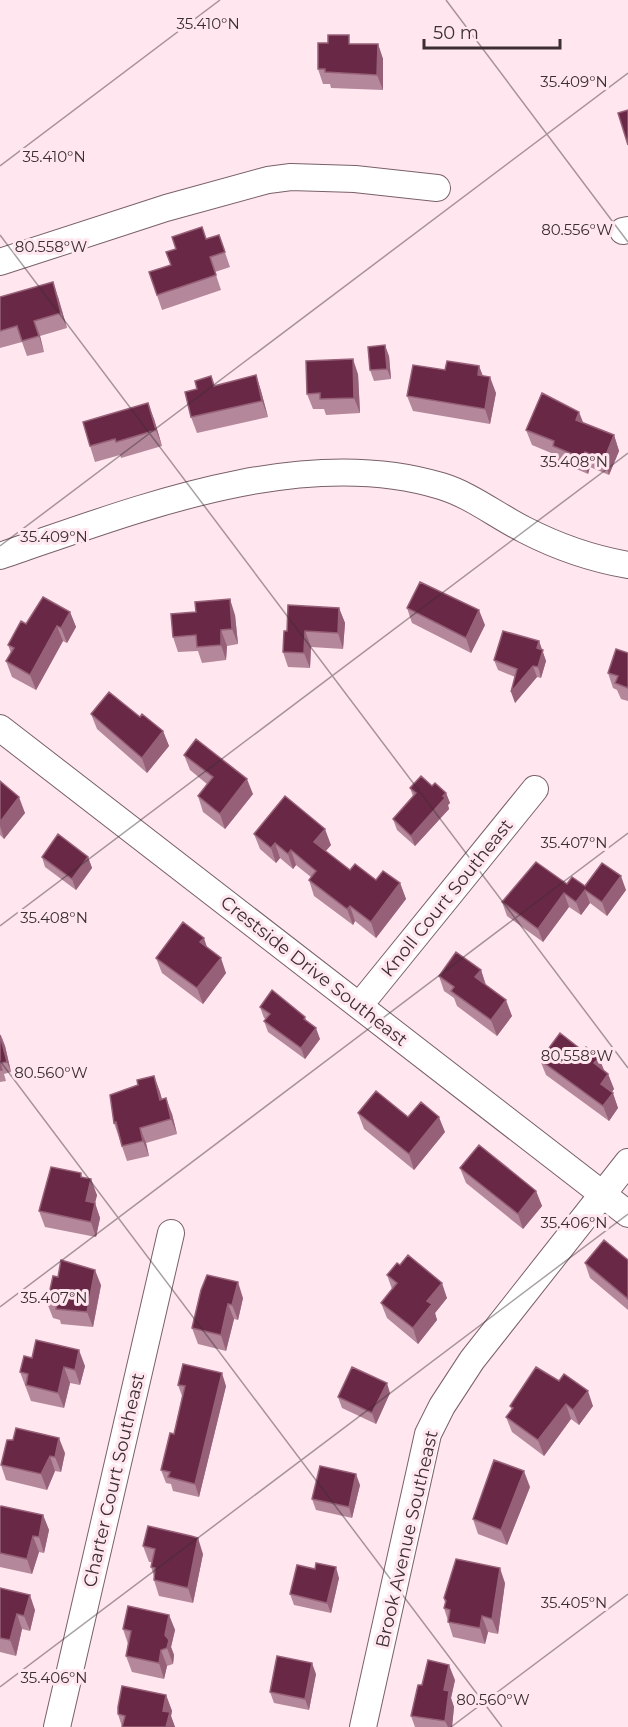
<svg xmlns="http://www.w3.org/2000/svg" width="628" height="1727" font-family="Montserrat,sans-serif">
<rect width="100%" height="100%" fill="#ffe6ef"/>
<g fill="none" stroke-linecap="round" stroke-linejoin="round">
<g stroke="#796069" stroke-width="28">
<path id="minor" d="M 623,231 L 628,230
M 0,262 L 166,208 L 268,180 L 291,177 L 355,179 L 437,188
M 0,556 C 133,511 300,443 441,486 C 471,495 497,516 525,530 C 556,546 594,559 628,565
M 0,728 L 628,1214
M 359,1006 L 535,789
M 57,1727 L 171,1233
M 363,1727 L 428,1434 L 442,1406 L 472,1360 L 628,1162"/>
</g>
<use href="#minor" stroke="#fff" stroke-width="26"/>
</g>
<path fill="#b4879a" d="M 352,44 L 378,44 L 383,59 L 383,90 L 331,88 L 330,84 L 323,84 L 318,69 Z
M 219,235 L 230,267 L 215,272 L 221,290 L 162,310 L 149,272 L 171,265 L 206,239 Z
M 0,297 L 58,297 L 67,328 L 40,336 L 44,352 L 27,356 L 22,342 L 0,348 Z
M 389,356 L 391,379 L 374,381 L 370,370 Z
M 479,366 L 483,376 L 496,393 L 490,424 L 413,411 L 407,396 L 445,370 Z
M 358,374 L 360,413 L 326,415 L 324,409 L 313,409 L 307,394 Z
M 256,375 L 261,391 L 268,417 L 197,433 L 191,417 L 197,389 L 211,376 L 215,386 Z
M 154,419 L 162,446 L 121,458 L 120,455 L 95,462 L 90,446 Z
M 583,423 L 614,435 L 619,451 L 609,475 L 590,467 L 588,474 L 558,461 L 556,455 L 532,445 L 526,430 Z
M 339,608 L 345,623 L 343,649 L 311,647 L 310,668 L 288,667 L 283,652 L 287,631 Z
M 407,608 L 485,625 L 471,653 L 412,623 Z
M 70,612 L 76,627 L 67,643 L 63,641 L 36,690 L 12,677 L 6,661 L 11,653 L 8,645 L 26,624 Z
M 235,615 L 238,644 L 227,646 L 226,660 L 202,663 L 198,651 L 178,652 L 173,637 Z
M 539,641 L 546,661 L 541,678 L 537,677 L 515,703 L 515,677 L 498,670 L 494,660 Z
M 628,653 L 628,701 L 621,699 L 617,690 L 613,688 L 608,673 Z
M 91,714 L 140,717 L 163,731 L 169,746 L 147,773 L 97,729 Z
M 184,755 L 253,794 L 225,829 L 203,812 L 198,796 L 207,784 L 190,770 Z
M 0,781 L 25,813 L 4,839 L 0,835 Z
M 432,786 L 446,793 L 450,803 L 448,805 L 449,809 L 415,846 L 397,830 L 393,819 L 413,796 L 410,788 Z
M 254,834 L 331,845 L 325,851 L 350,870 L 376,880 L 400,883 L 406,899 L 376,938 L 355,921 L 353,925 L 314,896 L 309,880 L 311,877 L 296,865 L 293,869 L 280,858 L 276,863 L 260,849 Z
M 42,857 L 88,857 L 92,868 L 76,890 L 45,867 Z
M 567,884 L 626,890 L 607,916 L 590,903 L 581,915 L 569,907 L 543,942 L 507,916 L 502,902 Z
M 207,948 L 226,973 L 203,1004 L 162,973 L 156,958 Z
M 481,970 L 486,985 L 512,1016 L 497,1036 L 457,1006 L 454,998 L 444,991 L 439,976 Z
M 260,1007 L 305,1017 L 307,1022 L 320,1039 L 305,1059 L 268,1032 L 264,1021 L 266,1019 L 264,1018 Z
M 0,1035 L 5,1046 L 11,1072 L 4,1074 L 6,1081 L 0,1082 Z
M 583,1051 L 599,1058 L 604,1070 L 608,1074 L 614,1089 L 612,1092 L 618,1108 L 609,1121 L 546,1075 L 540,1060 Z
M 154,1076 L 162,1099 L 172,1114 L 177,1134 L 146,1143 L 149,1156 L 127,1161 L 114,1123 L 138,1085 Z
M 358,1113 L 408,1117 L 445,1132 L 414,1170 L 364,1129 Z
M 460,1168 L 536,1191 L 542,1206 L 523,1229 L 466,1183 Z
M 83,1178 L 97,1195 L 95,1203 L 100,1218 L 96,1237 L 45,1227 L 39,1211 Z
M 628,1260 L 628,1310 L 590,1278 L 585,1263 Z
M 400,1265 L 447,1298 L 435,1313 L 437,1320 L 418,1344 L 387,1318 L 381,1303 L 392,1289 L 387,1275 Z
M 101,1285 L 93,1327 L 61,1324 L 60,1320 L 53,1318 L 47,1303 Z
M 201,1290 L 243,1298 L 238,1320 L 234,1319 L 226,1351 L 198,1344 L 192,1328 Z
M 32,1358 L 85,1366 L 80,1385 L 70,1383 L 64,1408 L 31,1401 L 20,1372 Z
M 536,1367 L 593,1406 L 579,1425 L 571,1419 L 544,1456 L 512,1432 L 506,1417 L 512,1410 L 510,1406 Z
M 178,1385 L 226,1386 L 199,1497 L 173,1491 L 171,1484 L 166,1483 L 161,1470 L 174,1434 L 182,1396 Z
M 390,1393 L 376,1424 L 342,1408 L 338,1397 Z
M 65,1453 L 61,1472 L 55,1471 L 47,1490 L 6,1480 L 1,1465 Z
M 360,1485 L 352,1518 L 316,1510 L 312,1499 Z
M 530,1487 L 507,1545 L 478,1534 L 473,1519 Z
M 0,1507 L 43,1515 L 49,1530 L 44,1553 L 39,1552 L 32,1574 L 0,1567 Z
M 143,1546 L 203,1554 L 193,1603 L 159,1596 L 154,1580 L 154,1576 L 151,1567 L 152,1562 L 149,1562 Z
M 315,1569 L 339,1578 L 331,1613 L 294,1605 L 290,1594 Z
M 505,1583 L 498,1634 L 488,1632 L 485,1644 L 453,1637 L 444,1608 L 445,1603 L 444,1598 Z
M 0,1588 L 35,1610 L 30,1631 L 22,1629 L 16,1656 L 0,1652 Z
M 169,1615 L 175,1630 L 171,1647 L 174,1655 L 173,1664 L 167,1666 L 164,1679 L 132,1672 L 126,1656 L 128,1644 L 123,1629 Z
M 316,1674 L 309,1710 L 274,1703 L 270,1692 Z
M 455,1680 L 451,1698 L 454,1707 L 452,1727 L 415,1727 L 411,1716 L 422,1685 Z
M 166,1695 L 172,1711 L 171,1716 L 175,1727 L 122,1727 L 118,1714 Z"/>
<path fill="#966178" d="M 378,44 L 383,59 L 383,90 L 377,75 Z
M 53,282 L 58,297 L 67,328 L 61,313 Z
M 34,321 L 40,336 L 44,352 L 39,336 Z
M 385,345 L 389,356 L 391,379 L 387,369 Z
M 353,359 L 358,374 L 360,413 L 354,398 Z
M 479,366 L 485,382 L 478,375 Z
M 256,375 L 261,391 L 268,417 L 262,401 Z
M 490,377 L 496,393 L 490,424 L 485,409 Z
M 148,403 L 154,419 L 162,446 L 156,430 Z
M 579,412 L 585,427 L 576,420 Z
M 614,435 L 619,451 L 609,475 L 604,460 Z
M 585,452 L 590,467 L 588,474 L 582,458 Z
M 230,599 L 235,615 L 238,644 L 232,629 Z
M 339,608 L 345,623 L 343,649 L 338,633 Z
M 479,610 L 485,625 L 471,653 L 466,638 Z
M 70,612 L 76,627 L 67,643 L 61,628 Z
M 57,626 L 63,641 L 36,690 L 30,675 Z
M 221,630 L 227,646 L 226,660 L 221,645 Z
M 305,631 L 311,647 L 310,668 L 304,653 Z
M 539,641 L 546,661 L 541,678 L 538,667 L 537,648 Z
M 533,666 L 537,677 L 515,703 L 511,692 Z
M 163,731 L 169,746 L 147,773 L 142,758 Z
M 247,779 L 253,794 L 225,829 L 220,814 Z
M 446,793 L 450,803 L 448,805 L 449,809 L 415,846 L 411,836 Z
M 19,797 L 25,813 L 4,839 L 0,826 L 0,822 Z
M 325,829 L 331,845 L 320,858 L 314,842 Z
M 275,843 L 280,858 L 276,863 L 271,848 Z
M 291,850 L 296,865 L 293,869 L 288,854 Z
M 88,857 L 92,868 L 76,890 L 72,879 Z
M 621,876 L 626,890 L 607,916 L 602,902 Z
M 400,883 L 406,899 L 376,938 L 371,922 Z
M 585,890 L 590,903 L 581,915 L 576,902 Z
M 564,893 L 569,907 L 543,942 L 538,929 Z
M 350,906 L 355,921 L 353,925 L 347,909 Z
M 204,938 L 209,953 L 200,942 Z
M 221,958 L 226,973 L 203,1004 L 197,988 Z
M 481,970 L 486,986 L 475,977 Z
M 506,1000 L 512,1016 L 497,1036 L 491,1020 Z
M 316,1028 L 320,1039 L 305,1059 L 301,1048 Z
M 1,1035 L 5,1046 L 11,1072 L 7,1062 Z
M 599,1058 L 605,1073 L 594,1063 Z
M 608,1074 L 614,1089 L 606,1099 L 601,1084 Z
M 154,1076 L 160,1092 L 166,1115 L 160,1100 Z
M 613,1093 L 618,1108 L 609,1121 L 603,1106 Z
M 166,1098 L 172,1114 L 177,1134 L 171,1119 Z
M 439,1117 L 445,1132 L 414,1170 L 409,1154 Z
M 140,1128 L 146,1143 L 149,1156 L 143,1141 Z
M 91,1179 L 97,1195 L 95,1203 L 100,1218 L 96,1237 L 91,1222 L 86,1201 Z
M 536,1191 L 542,1206 L 523,1229 L 518,1214 Z
M 95,1270 L 101,1285 L 93,1327 L 87,1312 Z
M 238,1282 L 243,1298 L 238,1320 L 232,1305 Z
M 442,1283 L 447,1298 L 435,1313 L 437,1320 L 418,1344 L 413,1328 L 427,1301 Z
M 228,1304 L 234,1319 L 226,1351 L 221,1335 Z
M 79,1350 L 85,1366 L 80,1385 L 75,1370 Z
M 64,1367 L 70,1383 L 64,1408 L 58,1393 Z
M 222,1373 L 226,1386 L 199,1497 L 195,1484 Z
M 387,1383 L 390,1393 L 376,1424 L 372,1413 Z
M 588,1391 L 593,1406 L 579,1425 L 573,1410 Z
M 566,1404 L 571,1419 L 544,1456 L 538,1440 Z
M 59,1438 L 65,1453 L 61,1472 L 55,1457 Z
M 50,1456 L 55,1471 L 47,1490 L 41,1474 Z
M 524,1471 L 530,1487 L 507,1545 L 501,1530 Z
M 356,1474 L 360,1485 L 352,1518 L 349,1507 Z
M 43,1515 L 49,1530 L 44,1553 L 39,1537 Z
M 33,1536 L 39,1552 L 32,1574 L 27,1559 Z
M 198,1538 L 203,1554 L 193,1603 L 188,1588 Z
M 336,1567 L 339,1578 L 331,1613 L 327,1603 Z
M 500,1568 L 505,1583 L 498,1634 L 492,1619 Z
M 30,1595 L 35,1610 L 30,1631 L 24,1616 Z
M 17,1614 L 22,1629 L 16,1656 L 10,1640 Z
M 169,1615 L 175,1630 L 171,1647 L 174,1655 L 173,1664 L 167,1648 L 165,1635 Z
M 482,1616 L 488,1632 L 485,1644 L 480,1628 Z
M 161,1650 L 167,1666 L 164,1679 L 159,1663 Z
M 312,1663 L 316,1674 L 309,1710 L 305,1699 Z
M 449,1665 L 455,1680 L 451,1698 L 454,1707 L 452,1727 L 448,1727 L 445,1721 L 444,1690 Z
M 166,1695 L 172,1711 L 171,1716 L 175,1727 L 166,1727 L 163,1711 Z"/>
<path fill="#692845" stroke="#966178" stroke-width="1.5" d="M 328,35 L 349,35 L 349,44 L 378,44 L 377,75 L 325,72 L 325,69 L 318,69 L 318,43 L 328,43 Z
M 628,110 L 628,145 L 618,113 Z
M 202,227 L 206,239 L 219,235 L 225,252 L 210,257 L 216,275 L 157,295 L 149,272 L 171,265 L 166,252 L 176,249 L 172,237 Z
M 53,282 L 61,313 L 34,321 L 39,336 L 22,341 L 17,326 L 0,331 L 0,297 Z
M 385,345 L 387,369 L 370,370 L 368,347 Z
M 353,359 L 354,398 L 320,399 L 320,393 L 307,394 L 306,361 Z
M 447,361 L 479,366 L 478,375 L 490,377 L 485,409 L 407,396 L 413,365 L 445,370 Z
M 256,375 L 262,401 L 191,417 L 185,392 L 197,389 L 195,381 L 211,376 L 214,386 Z
M 542,393 L 579,412 L 576,420 L 614,435 L 604,460 L 585,452 L 582,458 L 553,446 L 554,441 L 526,430 Z
M 148,403 L 156,430 L 116,442 L 115,439 L 90,446 L 83,422 Z
M 420,582 L 479,610 L 466,638 L 407,608 Z
M 43,597 L 70,612 L 61,628 L 57,626 L 30,675 L 6,661 L 14,648 L 8,645 L 21,621 L 26,624 Z
M 230,599 L 232,629 L 221,630 L 221,645 L 197,647 L 196,635 L 173,637 L 171,614 L 196,612 L 195,602 Z
M 288,605 L 339,608 L 338,633 L 305,631 L 304,653 L 283,652 L 284,631 L 287,631 Z
M 503,631 L 539,641 L 537,648 L 543,650 L 538,667 L 533,666 L 511,692 L 517,669 L 494,660 Z
M 616,649 L 628,653 L 628,688 L 615,683 L 618,676 L 608,673 Z
M 109,692 L 140,717 L 142,714 L 163,731 L 142,758 L 91,714 Z
M 196,739 L 247,779 L 220,814 L 198,796 L 213,777 L 184,755 Z
M 421,776 L 432,786 L 435,783 L 446,793 L 443,796 L 445,798 L 411,836 L 393,819 L 416,793 L 410,788 Z
M 0,781 L 19,797 L 0,822 Z
M 285,796 L 325,829 L 314,842 L 350,870 L 355,864 L 376,880 L 383,871 L 400,883 L 371,922 L 350,906 L 347,909 L 309,880 L 316,871 L 291,850 L 288,854 L 275,843 L 271,848 L 254,834 Z
M 58,834 L 88,857 L 72,879 L 42,857 Z
M 536,862 L 567,884 L 572,877 L 585,886 L 602,863 L 621,876 L 602,902 L 585,890 L 576,902 L 564,893 L 538,929 L 502,902 Z
M 183,922 L 204,938 L 200,942 L 221,958 L 197,988 L 156,958 Z
M 456,952 L 481,970 L 475,977 L 506,1000 L 491,1020 L 451,991 L 454,987 L 439,976 Z
M 272,990 L 305,1017 L 304,1019 L 316,1028 L 301,1048 L 264,1021 L 270,1014 L 260,1007 Z
M 560,1033 L 583,1051 L 586,1047 L 599,1058 L 594,1063 L 608,1074 L 601,1084 L 613,1093 L 603,1106 L 540,1060 Z
M 0,1035 L 7,1062 L 0,1063 L 2,1070 L 0,1070 Z
M 154,1076 L 160,1100 L 166,1098 L 171,1119 L 140,1128 L 143,1141 L 122,1146 L 116,1122 L 114,1123 L 110,1095 L 138,1085 L 137,1080 Z
M 376,1091 L 408,1117 L 421,1102 L 439,1117 L 409,1154 L 358,1113 Z
M 479,1145 L 536,1191 L 518,1214 L 460,1168 Z
M 51,1167 L 81,1173 L 81,1177 L 91,1179 L 86,1201 L 95,1203 L 91,1222 L 39,1211 Z
M 604,1240 L 628,1260 L 628,1299 L 585,1263 Z
M 408,1255 L 442,1283 L 427,1301 L 432,1304 L 413,1328 L 381,1303 L 397,1283 L 387,1275 L 397,1263 L 400,1265 Z
M 61,1260 L 95,1270 L 87,1312 L 56,1309 L 57,1305 L 47,1303 L 53,1276 L 58,1277 Z
M 207,1275 L 238,1282 L 232,1305 L 228,1304 L 221,1335 L 192,1328 L 201,1290 Z
M 36,1340 L 79,1350 L 75,1370 L 64,1367 L 58,1393 L 26,1385 L 28,1374 L 20,1372 L 24,1356 L 32,1358 Z
M 183,1364 L 222,1373 L 195,1484 L 168,1477 L 170,1472 L 161,1470 L 170,1433 L 174,1434 L 185,1386 L 178,1385 Z
M 352,1367 L 387,1383 L 372,1413 L 338,1397 Z
M 536,1367 L 559,1381 L 564,1374 L 588,1391 L 573,1410 L 566,1404 L 538,1440 L 506,1417 L 513,1408 L 510,1406 Z
M 16,1428 L 59,1438 L 55,1457 L 50,1456 L 41,1474 L 1,1465 L 7,1440 L 13,1440 Z
M 494,1460 L 524,1471 L 501,1530 L 473,1519 Z
M 320,1466 L 356,1474 L 349,1507 L 312,1499 Z
M 1,1506 L 43,1515 L 39,1537 L 33,1536 L 27,1559 L 0,1553 L 0,1507 Z
M 148,1526 L 191,1536 L 198,1538 L 188,1588 L 154,1580 L 155,1568 L 151,1567 L 155,1549 L 143,1546 Z
M 456,1559 L 500,1568 L 492,1619 L 482,1616 L 480,1628 L 448,1622 L 450,1610 L 444,1608 L 446,1601 L 444,1598 Z
M 316,1563 L 336,1567 L 327,1603 L 290,1594 L 297,1565 L 315,1569 Z
M 0,1588 L 30,1595 L 24,1616 L 17,1614 L 10,1640 L 0,1638 Z
M 128,1606 L 169,1615 L 165,1635 L 169,1640 L 167,1648 L 161,1650 L 159,1663 L 126,1656 L 131,1631 L 123,1629 Z
M 277,1656 L 312,1663 L 305,1699 L 270,1692 Z
M 428,1660 L 449,1665 L 444,1690 L 449,1691 L 445,1721 L 411,1716 L 418,1685 L 422,1685 Z
M 122,1686 L 166,1695 L 163,1711 L 170,1712 L 166,1727 L 122,1727 L 125,1716 L 118,1714 L 118,1707 Z"/>
<path fill="none" stroke="#3b2f33" stroke-width="1.5" stroke-opacity="0.45" d="M 446,0 L 628,242M 0,166 L 220,0M 0,235 L 628,1068M 0,546 L 628,73M 0,926 L 628,453M 0,1061 L 502,1727M 0,1307 L 628,833M 0,1687 L 628,1214M 451,1727 L 628,1594"/>
<g text-anchor="middle" dominant-baseline="central" stroke-width="6" stroke-linejoin="round" paint-order="stroke">
<g font-size="18" fill="#3b2f33" stroke="#ffe6ef">
<text transform="translate(447 898) rotate(-51)">Knoll Court Southeast</text>
<text transform="translate(314 971) rotate(38)">Crestside Drive Southeast</text>
<text transform="translate(114 1480) rotate(-77)">Charter Court Southeast</text>
<text transform="translate(407 1539) rotate(-77)">Brook Avenue Southeast</text>
</g>
</g>
<g font-size="15" text-anchor="middle" fill="#3b2f33" stroke="#ffe6ef" stroke-width="6" stroke-linejoin="round" paint-order="stroke">
<text x="208" y="29">35.410°N</text>
<text x="574" y="87">35.409°N</text>
<text x="54" y="162">35.410°N</text>
<text x="577" y="235">80.556°W</text>
<text x="51" y="252">80.558°W</text>
<text x="574" y="467">35.408°N</text>
<text x="54" y="542">35.409°N</text>
<text x="574" y="848">35.407°N</text>
<text x="54" y="923">35.408°N</text>
<text x="577" y="1061">80.558°W</text>
<text x="51" y="1078">80.560°W</text>
<text x="574" y="1228">35.406°N</text>
<text x="54" y="1303">35.407°N</text>
<text x="574" y="1608">35.405°N</text>
<text x="54" y="1683">35.406°N</text>
<text x="493" y="1705">80.560°W</text>
</g>
<path d="M424 39v9h136v-9" fill="none" stroke="#3b2f33" stroke-width="3"/>
<text x="433" y="39" font-size="18" fill="#3b2f33" stroke="#ffe6ef" stroke-width="4.5" paint-order="stroke">50 m</text>
</svg>
